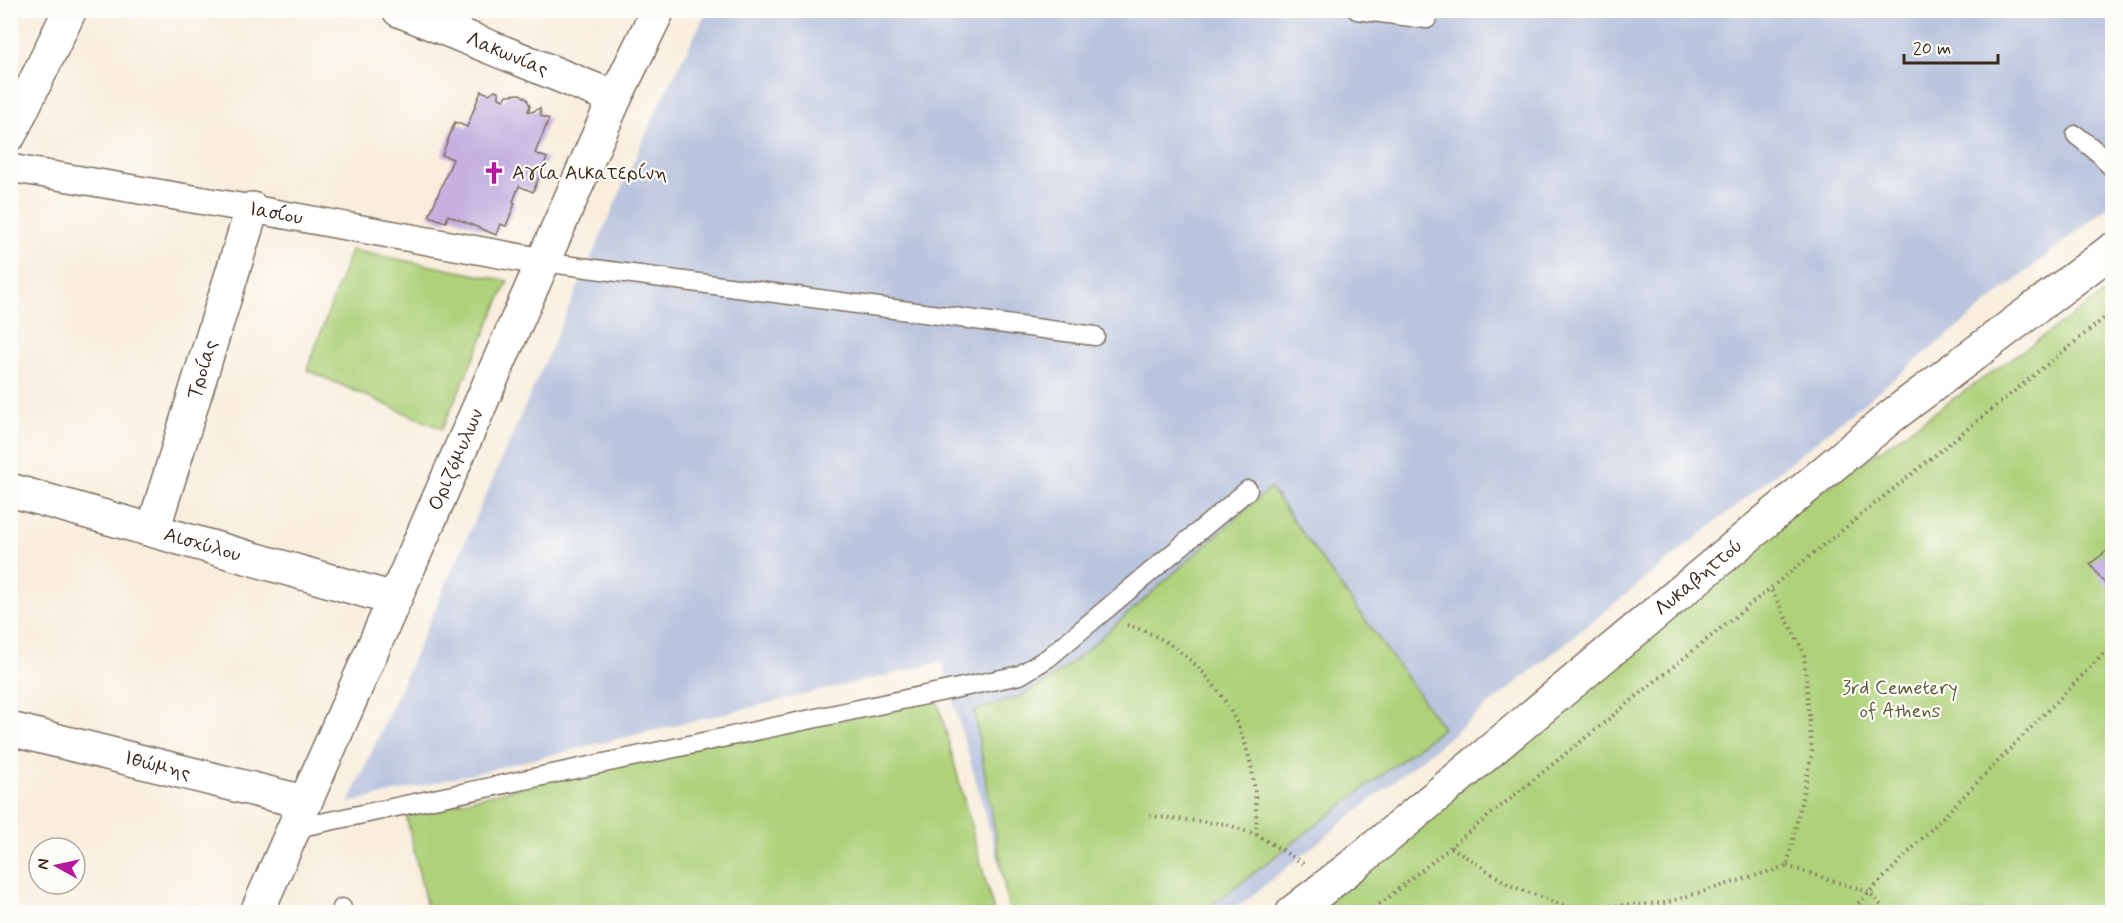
<svg xmlns="http://www.w3.org/2000/svg" width="2123" height="923" font-family="Mynerve,sans-serif">
<rect width="100%" height="100%" fill="#fdfcf7"/>
<filter id="ink" filterUnits="userSpaceOnUse"><feTurbulence type="fractalNoise" baseFrequency=".0167" numOctaves="2"/><feDisplacementMap in="SourceGraphic" scale="12" xChannelSelector="R" yChannelSelector="G"/><feConvolveMatrix kernelMatrix="1 2 1 2 8 2 1 2 1" color-interpolation-filters="sRGB"/></filter>
<filter id="wash" filterUnits="userSpaceOnUse"><feTurbulence type="fractalNoise" baseFrequency=".008" numOctaves="4" result="noise"/><feDisplacementMap in="SourceGraphic" scale="24" xChannelSelector="R" yChannelSelector="G"/><feGaussianBlur stdDeviation="1.35" result="paint"/><feColorMatrix in="noise" values="0 0 0 0 0 0 0 0 0 0 0 0 0 0 0 0 0 1.4 0 .05"/><feComposite in="paint" operator="in"/></filter>
<g filter="url(#wash)">
<rect width="100%" height="100%" fill="#f9eede"/>
<path fill="#bac4de" d="M 707,11 L 2112,11 L 2112,203 L 1244,902 L 1227,912 L 1013,912 L 942,662 L 349,803 L 657,109 Z"/>
<path fill="#aed17a" stroke="#747e4c" stroke-width="1.5" d="M 351,250 L 508,281 L 442,429 L 307,370 Z
M 2112,288 L 2112,912 L 1315,912 L 1795,510 Z
M 1270,488 L 1443,728 L 1203,912 L 1009,912 L 974,711 L 1018,697 L 1049,680 L 1080,656 Z
M 934,687 L 994,912 L 428,912 L 406,815 Z"/>
<g id="blocks">
<path fill="#c5b0e0" d="M 495,90 L 499,92 L 499,98 L 504,100 L 507,95 L 520,94 L 527,99 L 530,106 L 528,111 L 532,112 L 540,108 L 541,116 L 549,119 L 535,153 L 547,158 L 533,192 L 519,186 L 513,202 L 515,203 L 506,226 L 500,224 L 496,235 L 448,215 L 446,222 L 429,216 L 453,159 L 442,155 L 455,122 L 467,127 L 481,91 L 489,94 Z
M 2112,547 L 2112,593 L 2090,564 Z"/>
</g>
</g>
<g filter="url(#ink)">
<use href="#blocks" fill-opacity="0" stroke="#7e6f61" stroke-width="1.5"/>
<g fill="none" stroke-linecap="round" stroke-linejoin="round">
<g stroke="#7e6f61" stroke-width="21">
<path id="service" d="M 1357,10 L 1427,19 L 1428,10
M 2076,135 L 2101,155 L 2112,168
M 543,262 L 1095,336
M 292,829 L 1020,675 L 1048,658 L 1248,490
M 342,908 L 343,912"/>
</g>
<g stroke="#7e6f61" stroke-width="30">
<g id="pedestrian">
<path id="s1" d="M 10,168 L 252,209 L 543,262"/>
</g>
</g>
<g stroke="#7e6f61" stroke-width="36">
<g id="minor">
<path id="s2" d="M 399,10 L 615,98"/>
<path d="M 10,134 L 70,10"/>
<path id="s3" d="M 10,490 L 394,599"/>
<path id="s4" d="M 153,530 L 252,209"/>
<path id="s5" d="M 10,729 L 304,802"/>
<path id="s6" d="M 257,912 L 615,98 L 658,10"/>
<path id="s7" d="M 1293,912 L 1356,863 L 1893,415 L 2112,250"/>
</g>
</g>
<path stroke="#7e6f61" stroke-width="4" stroke-dasharray="1.5 4.5" stroke-linecap="butt" d="M 1127,625 C 1195,644 1242,708 1253,776 C 1256,795 1256,816 1257,835
M 1150,816 L 1226,824 L 1257,835 L 1304,864
M 1451,847 L 1511,886 L 1571,908 L 1665,903 L 1787,866 L 1812,753 L 1804,653 L 1771,589
M 1787,866 L 1869,892 L 1887,912
M 1370,912 L 2112,312
M 1850,912 L 2112,645"/>
<use href="#service" stroke="#fff" stroke-width="18"/>
<use href="#pedestrian" stroke="#fff" stroke-width="27"/>
<use href="#minor" stroke="#fff" stroke-width="33"/>
</g>
</g>
<defs>
<g id="church-bare" transform="scale(1.8)"><path d="M-1.2-6h2.4v3.5h3.3v2.4h-3.3V6h-2.4V-.1h-3.3v-2.4h3.3Z" fill="#b5179e" stroke="#fdfcf7" stroke-width="2.5" paint-order="stroke"/></g>
</defs>
<g fill-rule="evenodd">
<use href="#church-bare" x="494" y="173"/>
</g>
<g text-anchor="middle" dominant-baseline="central" stroke-width="4.5" stroke-linejoin="round" paint-order="stroke">
<g font-size="20" fill="#3b2a1e" stroke="#fdfcf7">
<text stroke="none"><textPath href="#s2" startOffset="117">Λακωνίας</textPath></text>
<text stroke="none"><textPath href="#s1" startOffset="270">Ιασίου</textPath></text>
<text stroke="none"><textPath href="#s4" startOffset="168">Τροίας</textPath></text>
<text stroke="none"><textPath href="#s6" startOffset="494">Οριζόμυλων</textPath></text>
<text stroke="none"><textPath href="#s3" startOffset="200">Αισχύλου</textPath></text>
<text stroke="none"><textPath href="#s7" startOffset="526">Λυκαβηττού</textPath></text>
<text stroke="none"><textPath href="#s5" startOffset="152">Ιθώμης</textPath></text>
</g>
<g font-size="20" fill="#3b2a1e" stroke="#fdfcf7" text-anchor="start">
<text x="512" y="173">Αγία Αικατερίνη</text>
</g>
<g font-size="20" fill="#5e5c3a" stroke="#fdfcf7">
<text x="1900" y="688">3rd Cemetery<tspan x="1900" dy="23">of Athens</tspan></text>
</g>
</g>
<rect width="2123" height="923" fill="none" stroke="#fdfcf7" stroke-width="36"/>
<g transform="translate(57 866) rotate(278)"><circle r="28" fill="#fdfcf7" stroke="#afa8a0" stroke-width="1.5"/>
<path d="M0-4.5L10 22L0 15L-10 22Z" fill="#b5179e"/>
<text y="-9" font-size="16" font-weight="bold" text-anchor="middle" fill="#3b2a1e">N</text>
</g>
<path d="M1904 54v9h94v-9" fill="none" stroke="#3b2a1e" stroke-width="3"/>
<text x="1913" y="54" font-size="18" fill="#3b2a1e" stroke="#fdfcf7" stroke-width="4.5" paint-order="stroke">20 m</text>
</svg>
